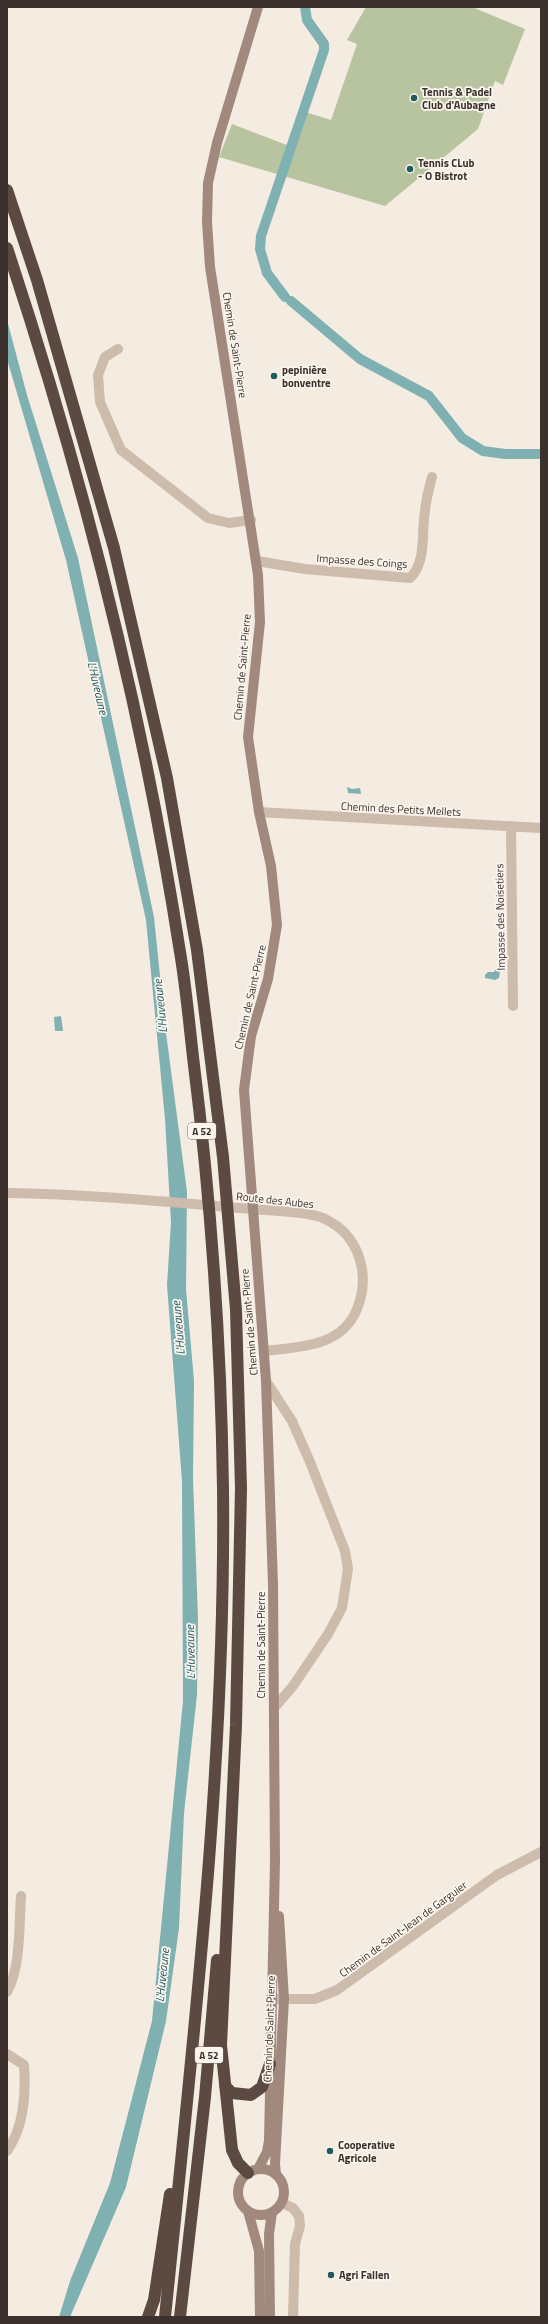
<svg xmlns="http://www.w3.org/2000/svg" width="548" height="2324" font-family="'Titillium Web',sans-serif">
<rect width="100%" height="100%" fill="#f4ebe1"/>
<path fill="#b8c4a0" d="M 366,7 L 472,7 L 525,29 L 503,85 L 495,81 L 478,129 L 385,206 L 219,157 L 232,124 L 287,145 L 302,111 L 331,120 L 357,44 L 347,40 Z"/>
<path fill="#7fb0b2" d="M 7,320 L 27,395 L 78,558 L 154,917 L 165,1025 L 187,1192 L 186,1289 L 194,1381 L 193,1478 L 198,1619 L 197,1695 L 184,1813 L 179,1928 L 166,2021 L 126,2187 L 70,2317 L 59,2317 L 70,2281 L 110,2183 L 152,2021 L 183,1701 L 182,1481 L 167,1285 L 171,1222 L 165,1119 L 146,920 L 66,560 L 7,359 Z
M 347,787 L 352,789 L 360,788 L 361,794 L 348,793 Z
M 496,969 L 500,971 L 499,978 L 495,980 L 485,978 L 485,975 L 488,972 L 494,972 Z
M 61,1016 L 63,1031 L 55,1031 L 54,1017 Z"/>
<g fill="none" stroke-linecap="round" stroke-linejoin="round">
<path stroke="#7fb0b2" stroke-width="10" d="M 285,297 L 267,273 L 260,249 L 261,236 L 324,50 L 324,44 L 307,20 L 305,7
M 291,301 L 360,359 L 429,396 L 462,438 L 483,451 L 505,454 L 541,454"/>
<path stroke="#cdbbac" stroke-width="10" d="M 118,349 L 105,357 L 98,375 L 100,402 L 121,450 L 208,518 L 229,523 L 251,520
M 257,561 L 305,569 L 410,578 C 427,562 421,533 425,511 C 426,499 429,488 432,477
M 259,812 L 541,828
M 511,827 L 513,1006
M 266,1381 L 292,1421 L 310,1462 L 345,1551 L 348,1569 L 342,1608 L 328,1634 L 293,1686 L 274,1708
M 7,1992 C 21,1968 19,1924 21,1896
M 7,2054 L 24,2065 C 26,2093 24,2127 7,2151
M 282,2203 L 293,2208 L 299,2216 L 300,2226 L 295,2244 L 293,2317"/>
<path stroke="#cdbbac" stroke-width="10" d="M 7,1193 C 88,1194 170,1202 251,1209 C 270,1211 310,1211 325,1219 C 359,1235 371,1274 357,1309 C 342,1347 299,1347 265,1351
M 271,1999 L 315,1999 L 337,1990 L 497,1875 L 541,1852"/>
<path stroke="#a18a7d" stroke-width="10" d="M 258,2169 L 267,2152 L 269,2141 L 275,1861 L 273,1584 L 266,1381 L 244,1090 L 251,1036 L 268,979 L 277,925 L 271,866 L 259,812 L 248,737 L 260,622 L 258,575 L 210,267 L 207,222 L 208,183 L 217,143 L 258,7
M238 2192a23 23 0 1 1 46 0a23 23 0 1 1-46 0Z
M 276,2174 L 275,2164 L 284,1999 L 279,1916
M 248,2211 L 259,2251 L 260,2317
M 270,2317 L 269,2234 L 272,2212"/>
<path stroke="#5c4a42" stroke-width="12" d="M 7,190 L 37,280 L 114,548 L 167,778 L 197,950 L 223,1157 L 236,1310 L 241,1488 L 236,1725 L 221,2045 L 232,2150 L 238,2163 L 248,2173
M 7,248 C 83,477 143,713 180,952 C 186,987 189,1022 193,1057 C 211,1200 221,1343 223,1488 C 226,1765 193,2041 165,2317
M 225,2086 L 232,2093 L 251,2095 L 262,2087 L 270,2064
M 148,2317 L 154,2300 L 170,2194
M 180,2317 L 205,2097 L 217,1960"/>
</g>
<g fill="#1f5a5e" stroke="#fbf5ee" stroke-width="1.5">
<circle cx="414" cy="98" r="4"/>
<circle cx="410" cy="169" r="4"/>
<circle cx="274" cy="376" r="4"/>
<circle cx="330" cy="2151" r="4"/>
<circle cx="331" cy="2275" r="4"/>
</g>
<g text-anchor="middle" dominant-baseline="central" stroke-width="3.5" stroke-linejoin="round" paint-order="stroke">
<g fill="#fbf5ee" stroke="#756b66" stroke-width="1">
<rect x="188" y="1123" width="28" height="16" rx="3"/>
<rect x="195" y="2047" width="28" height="16" rx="3"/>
</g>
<g font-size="10" font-weight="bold" fill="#3b302b">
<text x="202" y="1131">A 52</text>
<text x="209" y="2055">A 52</text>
</g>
<g font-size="11" font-weight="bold" fill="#3b302b" stroke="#fbf5ee" text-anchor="start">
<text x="422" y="92">Tennis &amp; Padel<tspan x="422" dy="13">Club d'Aubagne</tspan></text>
<text x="418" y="163">Tennis CLub<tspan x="418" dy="13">- O Bistrot</tspan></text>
<text x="282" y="370">pepinière<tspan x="282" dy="13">bonventre</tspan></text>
<text x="338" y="2145">Cooperative<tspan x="338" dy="13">Agricole</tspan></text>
<text x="339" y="2275">Agri Fallen</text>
</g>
<g font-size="11" fill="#3b302b" stroke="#fbf5ee">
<text transform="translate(235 345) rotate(81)">Chemin de Saint-Pierre</text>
<text transform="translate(362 561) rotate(4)">Impasse des Coings</text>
<text transform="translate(242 667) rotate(-85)">Chemin de Saint-Pierre</text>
<text transform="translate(401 809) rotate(3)">Chemin des Petits Mellets</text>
<text transform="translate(500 917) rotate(-91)">Impasse des Noisetiers</text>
<text transform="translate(250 997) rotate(-77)">Chemin de Saint-Pierre</text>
<text transform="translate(275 1200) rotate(6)">Route des Aubes</text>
<text transform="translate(249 1322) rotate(-95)">Chemin de Saint-Pierre</text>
<text transform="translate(261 1645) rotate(-90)">Chemin de Saint-Pierre</text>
<text transform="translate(403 1929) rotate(-36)">Chemin de Saint-Jean de Garguier</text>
<text transform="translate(269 2029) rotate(-88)">Chemin de Saint-Pierre</text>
</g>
<g font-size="12" font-style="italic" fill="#1f5a5e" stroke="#fbf5ee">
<text transform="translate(98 688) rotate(77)">L'Huveaune</text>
<text transform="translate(160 1006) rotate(-96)">L'Huveaune</text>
<text transform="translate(178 1328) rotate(-95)">L'Huveaune</text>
<text transform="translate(190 1652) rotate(-91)">L'Huveaune</text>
<text transform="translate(162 1975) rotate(-84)">L'Huveaune</text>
</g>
</g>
<rect width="548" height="2324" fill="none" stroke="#3b302b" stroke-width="16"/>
</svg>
